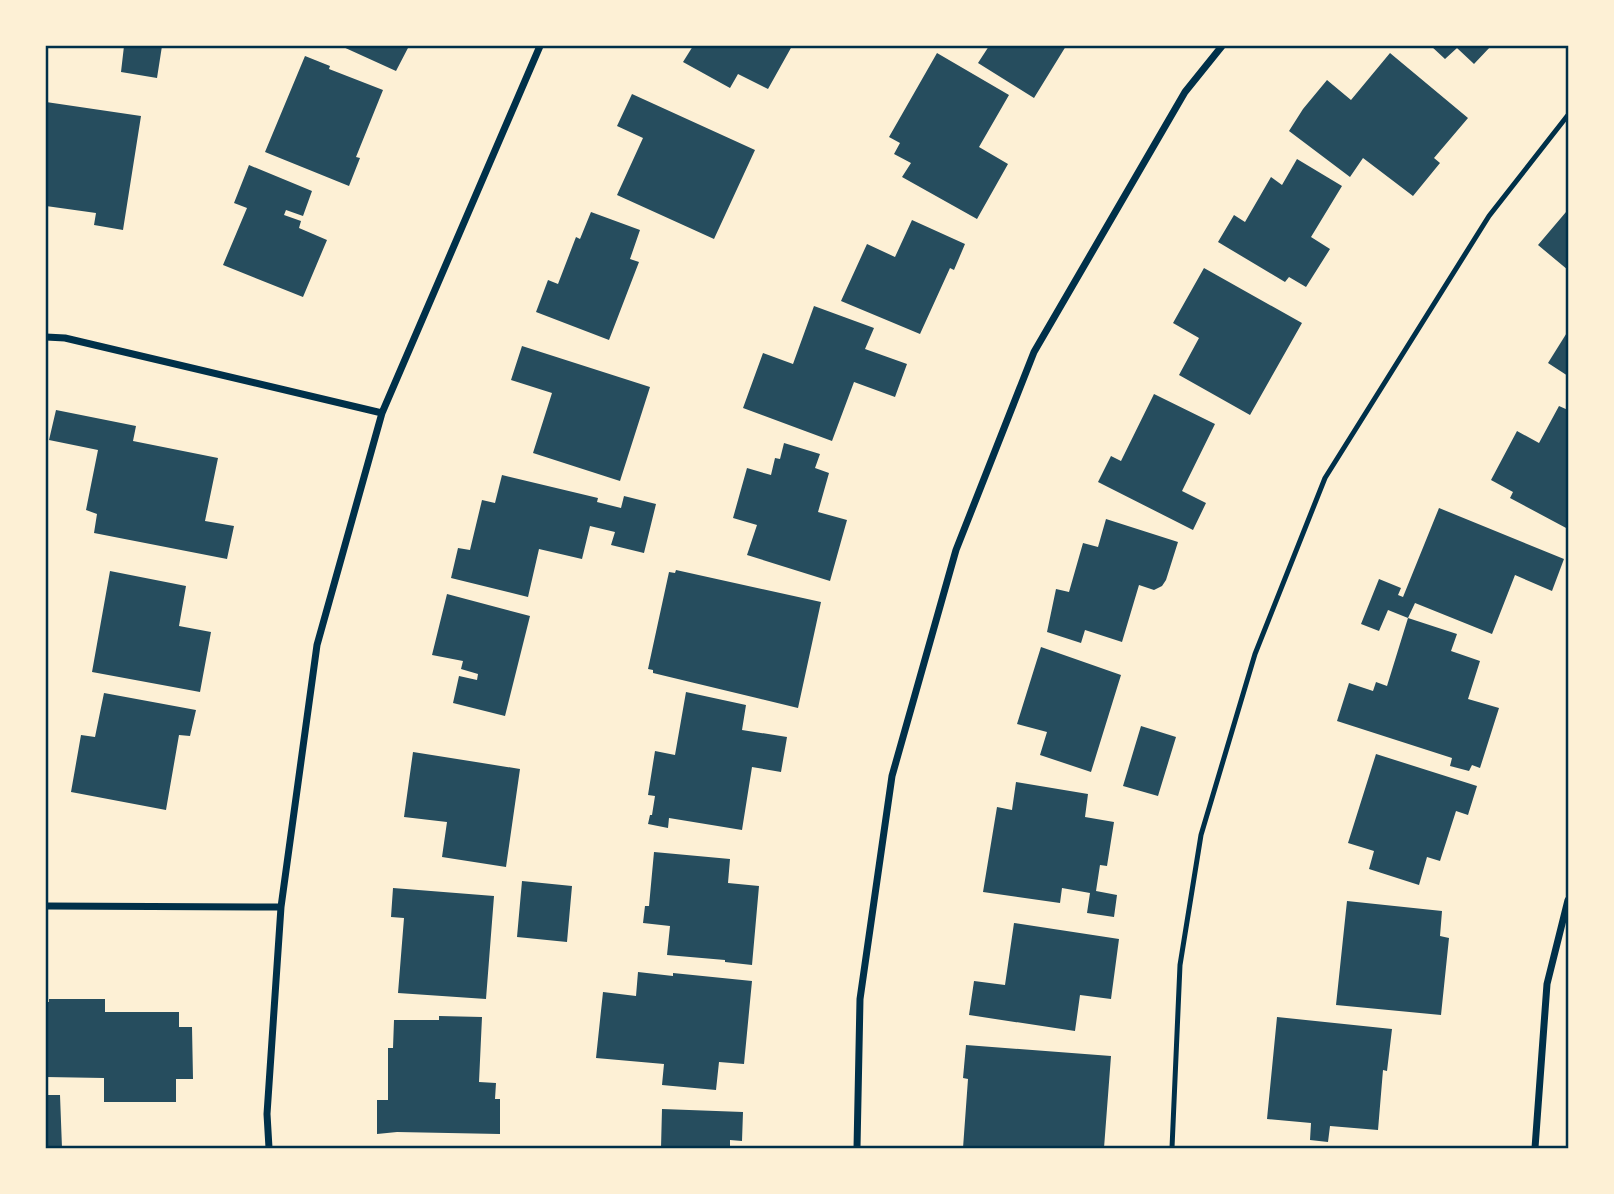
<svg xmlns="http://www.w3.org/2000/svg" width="1614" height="1194" font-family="'Varela Round',sans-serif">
<rect width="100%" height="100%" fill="#fdf0d5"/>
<path fill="#264d5e" d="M 124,46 L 162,46 L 157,78 L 121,72 Z
M 341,46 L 409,46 L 396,71 Z
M 693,46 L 792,46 L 768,89 L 738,74 L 730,88 L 683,62 Z
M 989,46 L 1066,46 L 1034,98 L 978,63 Z
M 1431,46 L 1491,46 L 1474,64 L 1457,48 L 1445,59 Z
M 937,53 L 1009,95 L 979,147 L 1008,164 L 977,219 L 902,177 L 911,163 L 894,154 L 900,143 L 889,137 Z
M 1390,53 L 1468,118 L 1434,158 L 1440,163 L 1413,196 L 1363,158 L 1350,177 L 1289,131 L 1303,109 L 1327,80 L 1351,100 Z
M 305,56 L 330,66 L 329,69 L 383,90 L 356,157 L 360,158 L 349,186 L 265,152 Z
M 632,94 L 755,150 L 714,239 L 617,195 L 643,138 L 617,126 Z
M 46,102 L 141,116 L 123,230 L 94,225 L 96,213 L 46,206 Z
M 1297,159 L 1342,186 L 1311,237 L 1330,249 L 1306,287 L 1289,277 L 1285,282 L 1218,242 L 1234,215 L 1245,222 L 1271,177 L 1282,185 Z
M 249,165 L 312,191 L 303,216 L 286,210 L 284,215 L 301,221 L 299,228 L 327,240 L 303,297 L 223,265 L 247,208 L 234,203 Z
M 591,212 L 640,230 L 630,259 L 639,262 L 609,340 L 536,312 L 548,280 L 558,284 L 576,237 L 580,239 Z
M 1566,212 L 1568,214 L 1568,270 L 1538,245 Z
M 912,220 L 965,244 L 954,270 L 950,268 L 920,334 L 841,301 L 867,244 L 895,257 Z
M 1204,268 L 1302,323 L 1250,415 L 1179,375 L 1199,338 L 1173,323 Z
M 814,306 L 874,328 L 865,349 L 907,364 L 895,397 L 854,382 L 832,441 L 743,408 L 763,353 L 793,364 Z
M 1568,331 L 1568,376 L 1548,363 Z
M 522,346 L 650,387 L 620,481 L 533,453 L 552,393 L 511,380 Z
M 1154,394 L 1215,424 L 1182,491 L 1206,503 L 1193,530 L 1098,482 L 1111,456 L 1121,461 Z
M 1559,406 L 1568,410 L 1568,529 L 1510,498 L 1513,492 L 1491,480 L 1517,431 L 1539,443 Z
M 56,410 L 136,426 L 133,441 L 218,458 L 205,521 L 234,526 L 227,559 L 94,533 L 97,514 L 86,510 L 98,450 L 49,440 Z
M 784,443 L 820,454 L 815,468 L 829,473 L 818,512 L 847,520 L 830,581 L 747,555 L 757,525 L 733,518 L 747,468 L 771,475 L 775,458 L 780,459 Z
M 502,475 L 598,498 L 597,502 L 621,508 L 624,496 L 656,504 L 644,553 L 611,545 L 615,532 L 590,526 L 582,559 L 539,549 L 528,597 L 451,578 L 458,548 L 470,550 L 482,500 L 495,503 Z
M 1439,508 L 1564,559 L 1552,591 L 1515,575 L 1492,634 L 1415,603 L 1408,618 L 1388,610 L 1379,631 L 1361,624 L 1379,579 L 1401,588 L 1398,595 L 1403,597 Z
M 1106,519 L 1178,542 L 1166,580 L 1162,586 L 1154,590 L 1139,585 L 1122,642 L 1085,630 L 1081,643 L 1047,632 L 1056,589 L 1069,592 L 1083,543 L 1098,547 Z
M 676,570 L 821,602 L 798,708 L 653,673 L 653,670 L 648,669 L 669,572 L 675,573 Z
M 110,571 L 186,586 L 179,626 L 211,632 L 200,692 L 92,672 Z
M 447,594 L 530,616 L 505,716 L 453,703 L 459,676 L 477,680 L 478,674 L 461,669 L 463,661 L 432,655 Z
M 1408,618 L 1457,634 L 1451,651 L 1480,661 L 1468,699 L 1499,708 L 1480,768 L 1472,765 L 1469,771 L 1450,766 L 1452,758 L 1337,721 L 1349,683 L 1373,691 L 1376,682 L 1387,686 Z
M 1041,647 L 1121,675 L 1091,772 L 1040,755 L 1047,732 L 1017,724 Z
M 686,692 L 746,705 L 742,730 L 787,737 L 781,772 L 752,767 L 742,830 L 669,818 L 668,828 L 648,824 L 650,815 L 652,815 L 655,796 L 648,795 L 655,751 L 675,755 Z
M 104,693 L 196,710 L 190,736 L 179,735 L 166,810 L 71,792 L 81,735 L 95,737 Z
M 1141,726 L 1176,737 L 1158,796 L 1123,786 Z
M 413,752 L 520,769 L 506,867 L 442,857 L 447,822 L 404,817 Z
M 1376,754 L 1477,786 L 1468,815 L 1456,811 L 1440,861 L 1427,857 L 1419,885 L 1369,869 L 1374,851 L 1348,843 Z
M 1016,782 L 1088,794 L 1085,817 L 1114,822 L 1107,866 L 1100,865 L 1096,891 L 1117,895 L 1114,917 L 1087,913 L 1090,893 L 1062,888 L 1060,903 L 983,892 L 997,807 L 1012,810 Z
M 654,852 L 730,859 L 728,883 L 759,886 L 752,965 L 725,962 L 725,960 L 667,955 L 670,926 L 643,923 L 645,906 L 649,906 Z
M 522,881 L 572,886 L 567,942 L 517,937 Z
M 393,888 L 494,896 L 486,999 L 398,993 L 404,918 L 391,917 Z
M 1347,901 L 1442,911 L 1440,936 L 1449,938 L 1441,1015 L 1336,1005 Z
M 1014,923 L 1119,939 L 1111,999 L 1080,995 L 1075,1031 L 969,1015 L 974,981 L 1005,985 Z
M 638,972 L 673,976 L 673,973 L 752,981 L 744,1064 L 719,1062 L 716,1090 L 662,1085 L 664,1064 L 596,1058 L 603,992 L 636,996 Z
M 49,999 L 105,999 L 105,1012 L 179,1012 L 179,1027 L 192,1027 L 193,1079 L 176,1079 L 176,1102 L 104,1102 L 104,1078 L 46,1077 L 46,1002 L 49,1002 Z
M 439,1016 L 482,1017 L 479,1082 L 496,1083 L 495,1099 L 500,1099 L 500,1134 L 397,1132 L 377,1134 L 377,1100 L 388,1100 L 388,1048 L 393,1048 L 394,1020 L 439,1020 Z
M 1277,1017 L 1392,1029 L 1387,1071 L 1383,1070 L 1378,1130 L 1330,1126 L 1328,1142 L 1310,1140 L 1311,1123 L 1267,1119 Z
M 966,1045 L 1111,1056 L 1104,1148 L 963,1148 L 968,1079 L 963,1078 Z
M 46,1095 L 60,1095 L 62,1148 L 46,1148 Z
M 662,1109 L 743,1112 L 742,1141 L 730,1140 L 730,1148 L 661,1148 Z"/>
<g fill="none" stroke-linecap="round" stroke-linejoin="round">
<path stroke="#003049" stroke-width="5" d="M 1172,1148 L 1180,965 L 1201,835 L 1255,654 L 1325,478 L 1489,216 L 1568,115"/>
<path stroke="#003049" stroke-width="7" d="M 46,337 L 65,338 L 382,413
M 46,906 L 281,907
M 269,1148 L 267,1114 L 281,907 L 317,645 L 382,413 L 540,46
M 857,1148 L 860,999 L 892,776 L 956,550 L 1034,352 L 1185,92 L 1222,46
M 1535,1148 L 1547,984 L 1568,900"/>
</g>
<rect width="1614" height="1194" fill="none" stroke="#fdf0d5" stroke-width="94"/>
<rect x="47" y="47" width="1520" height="1100" fill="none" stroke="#003049" stroke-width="2.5"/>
</svg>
